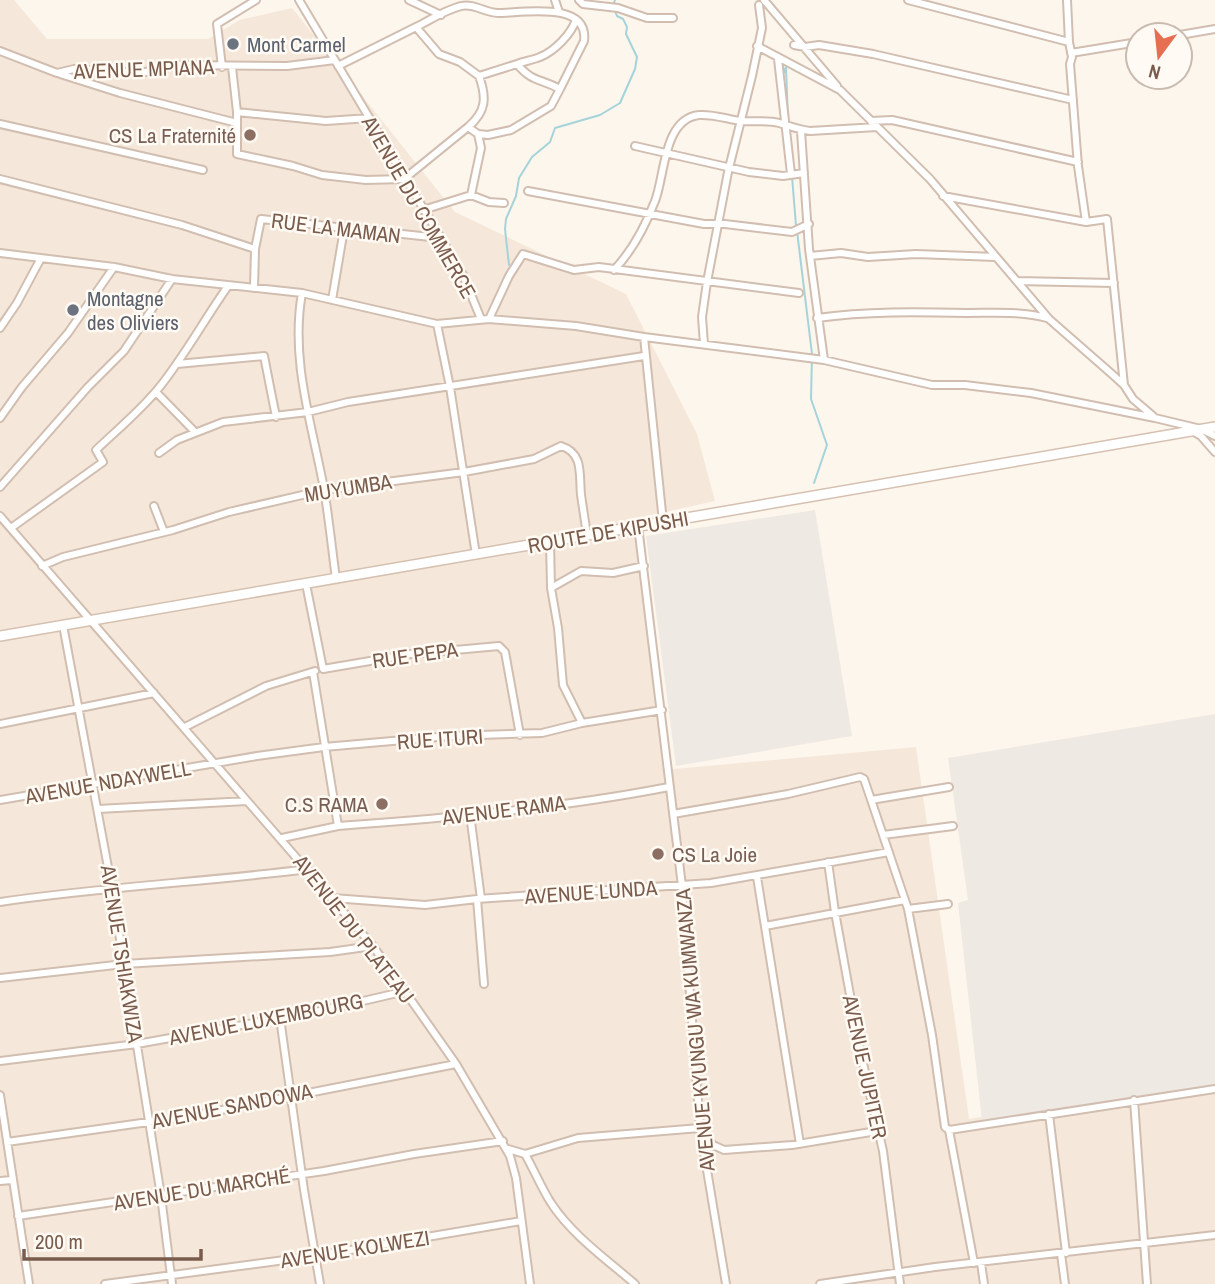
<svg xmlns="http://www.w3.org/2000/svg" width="1215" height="1284" font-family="'Archivo Narrow',sans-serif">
<rect width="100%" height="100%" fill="#fdf6ec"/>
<path fill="#f5e8da" d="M 0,0 L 14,0 L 47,39 L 208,39 L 240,20 L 292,8 L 455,212 L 626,294 L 697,434 L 715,501 L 638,518 L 663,770 L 916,747 L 969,1119 L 1215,1083 L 1215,1284 L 0,1284 Z"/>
<path fill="#efe9e4" d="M 815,510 L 852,736 L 676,766 L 646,536 Z
M 1215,714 L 1215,1085 L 982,1121 L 958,903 L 968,900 L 948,758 Z"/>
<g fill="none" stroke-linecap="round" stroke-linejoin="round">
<path stroke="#a5d3da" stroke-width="2" d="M 613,6 L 615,0
M 786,71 L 782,74 L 786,67 L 788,121
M 792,176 L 796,226
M 797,231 L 812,354 L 811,399 L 827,445 L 814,483
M 509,265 L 505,229 L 506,219 L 516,196 L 519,178 L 532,157 L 550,142 L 555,128 L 600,115 L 620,103 L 635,69 L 637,57 L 626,34 L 627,27 L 623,19 L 617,16 L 615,11"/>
<g stroke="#d1beb0" stroke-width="10">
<path id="minor" d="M 299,0 L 463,275 L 481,319
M 409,0 L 441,15
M 555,0 L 559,12
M 579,0 L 583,4 L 618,8 L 647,18 L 673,18
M 764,0 L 837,86
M 908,0 L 1069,42
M 1067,0 L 1069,42 L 1072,57 L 1070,64 L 1078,166 L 1086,222 L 1107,219 L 1124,385
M 416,27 C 430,20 445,10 461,6 C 474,3 485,13 498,13 C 522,13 589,0 584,41 L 560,89
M 1180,35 L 1215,29
M 794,45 L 805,47 L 819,45 L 873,54 L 1073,100
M 757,46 L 840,90 L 930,179 L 1049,319 L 1113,375 L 1124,385 L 1133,399 L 1153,416
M 0,51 L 57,73 L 74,69 L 141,73 L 178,65 L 287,66 L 335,60
M 1071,53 L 1138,42
M 778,59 L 791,174
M 517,64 C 525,61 533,60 540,57 C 555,51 571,34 576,20
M 222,67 L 217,24 L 256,0
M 232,67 L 237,112 L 237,154 L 293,166 L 322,175 L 366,180 L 404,179 L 468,127 L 478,134 L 488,135 L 511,130 L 551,106 L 560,89 C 540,78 533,83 517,64 L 479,76 L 460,62 L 439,54 L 416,27 L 338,66
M 60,74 L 120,93 L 237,123
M 237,112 L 326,121 L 369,118
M 871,121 L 892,120 L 1078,162
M 0,124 L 203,170
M 468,127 C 486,112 487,98 479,76
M 801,131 L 809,249 L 824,360
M 635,146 L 749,172 L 783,176 L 804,173
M 0,179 L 182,225 L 255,249
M 528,191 L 704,224 L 725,224 L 792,232 L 809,224
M 471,195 L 489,202 L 504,203
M 943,196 L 1086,222
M 423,210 L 471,195 L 481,148 L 478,134
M 0,253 L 114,267 L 172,279 L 302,293 L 437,324 L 489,319 L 576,326 L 644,337 L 824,360 L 932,385 L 965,385 L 1031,393 L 1155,418 L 1201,429 L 1215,436
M 810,256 L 841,253 L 868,257 L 916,254 L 996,257
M 614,270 C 633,250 645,227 655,201 C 665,176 663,119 699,115 C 713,114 727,119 741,121 C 754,122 767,120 779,123 C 790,126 799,130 810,131 L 877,127
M 1017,281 L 1114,283
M 254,288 L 255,249 L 261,219 L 440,238
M 302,293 C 290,360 312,424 324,489 C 329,519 332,549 336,579
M 332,300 L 344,229
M 817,318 C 867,311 917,312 968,313 C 994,313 1022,311 1047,318
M 489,319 L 509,276 L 523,254 L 574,270 L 599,267 L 799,293
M 437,324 L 450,387 L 476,555
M 0,328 L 17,303 L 40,260
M 644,337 L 663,522
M 704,344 L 702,317 L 707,282 L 728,172 L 752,76 L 762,28 L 759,5
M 177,364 L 264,356 L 276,417
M 156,392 L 195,432
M 0,418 L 22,387 L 68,333 L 114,267
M 1194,432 L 1201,436 L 1215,452
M 159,453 L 177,440 L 223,422 L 308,412 L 348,402 L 644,356
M 0,487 L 88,387 L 124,351 L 172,279
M 154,506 L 164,532
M 0,516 L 373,946 L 456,1064 L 510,1156 L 516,1178 L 530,1284
M 638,526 L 682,886 L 700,1128 L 726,1284
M 11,528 L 103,462 L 96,450 C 117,430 140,411 158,389 C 184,357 204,320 228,286
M 550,542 L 551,588 L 558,628 L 563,685 L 582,723
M 42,566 L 63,557 L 173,530 L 229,512 L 324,490 L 464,472 L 534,459 L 561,446 C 584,453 579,475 581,495 C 583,508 585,521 587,535
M 306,584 L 323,669 L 411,654 L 499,646 L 505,652 L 520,735
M 551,588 L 581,571 L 613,573 L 644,566
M 63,625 L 112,889 L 161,1196 L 172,1284
M 0,724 L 154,693
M 185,727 L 266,686 L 315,671
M 0,800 L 257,756 L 324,747 L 449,736 L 542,733 L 582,723 L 662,710
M 871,800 L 949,787
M 98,809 L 247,801
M 470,814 L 481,899
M 673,814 L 788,794 L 860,777 L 864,779 L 908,909 L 932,1035 L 945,1127 L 949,1130 L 974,1263
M 338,826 C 448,818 560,808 669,787
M 883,835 L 953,826
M 282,838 L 338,826 L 313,672
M 828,862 L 835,912 L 860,1050 L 883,1151 L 900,1284
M 757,877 L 800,1144
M 333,898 L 425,905 L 477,899 L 711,883 L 889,852
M 477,899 L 484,984
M 0,902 C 102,887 205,882 308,869
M 908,909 L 948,904
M 765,926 L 905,900
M 0,978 L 124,964 L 330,952 L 373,946
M 280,1018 L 304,1190 L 320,1284
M 0,1061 L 137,1044 L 320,1011 L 406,991
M 0,1095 L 29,1284
M 1134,1100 L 1147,1284
M 1049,1114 L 1066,1253
M 949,1130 L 1215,1089
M 7,1142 L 191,1116 L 456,1064
M 508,1149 L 525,1154 L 578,1138 L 700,1128 L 713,1145 L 724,1150 L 792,1145 L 877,1131
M 525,1154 C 534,1170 541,1187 551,1203 C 572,1235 606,1259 635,1284
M 0,1181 L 12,1180
M 18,1216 L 324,1171 L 414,1154 L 503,1141
M 1061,1254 L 1065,1284
M 981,1263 L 984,1284
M 105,1284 L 315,1256 L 521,1221
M 820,1284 L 935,1267 L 1215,1235"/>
</g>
<g stroke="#d6c0b0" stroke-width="12">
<path id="secondary" d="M 0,636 L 1215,427"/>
</g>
<use href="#minor" stroke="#fff" stroke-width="6"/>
<use href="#secondary" stroke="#fff" stroke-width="9"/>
</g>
<g fill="#6b7280" stroke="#fffaf3" stroke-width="2.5">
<circle cx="233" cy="44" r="7"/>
<circle cx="73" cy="310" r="7"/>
</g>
<g fill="#8d6e63" stroke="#fffaf3" stroke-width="2.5">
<circle cx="250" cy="135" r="7"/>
<circle cx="382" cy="804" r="7"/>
<circle cx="658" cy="854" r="7"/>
</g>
<g text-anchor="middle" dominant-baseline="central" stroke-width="5" stroke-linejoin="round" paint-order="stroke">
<g font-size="21" fill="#5b616d" stroke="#fffaf3" text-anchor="start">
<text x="247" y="44">Mont Carmel</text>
<text x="87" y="298">Montagne<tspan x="87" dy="24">des Oliviers</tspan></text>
</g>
<g font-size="21" fill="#7a5c4d" stroke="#fffaf3">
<text transform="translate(144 69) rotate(-2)">AVENUE MPIANA</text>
<text transform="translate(419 207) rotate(60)">AVENUE DU COMMERCE</text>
<text transform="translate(336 228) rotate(7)">RUE LA MAMAN</text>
<text transform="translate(348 488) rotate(-9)">MUYUMBA</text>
<text transform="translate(608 532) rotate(-10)">ROUTE DE KIPUSHI</text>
<text transform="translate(415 655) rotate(-8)">RUE PEPA</text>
<text transform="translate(440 739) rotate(-4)">RUE ITURI</text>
<text transform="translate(108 782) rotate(-10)">AVENUE NDAYWELL</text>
<text transform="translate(504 810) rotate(-7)">AVENUE RAMA</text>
<text transform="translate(591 892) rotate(-4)">AVENUE LUNDA</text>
<text transform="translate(354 929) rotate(52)">AVENUE DU PLATEAU</text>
<text transform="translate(122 954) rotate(81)">AVENUE TSHIAKWIZA</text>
<text transform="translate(266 1019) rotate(-11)">AVENUE LUXEMBOURG</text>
<text transform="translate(695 1030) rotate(-95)">AVENUE KYUNGU WA KUMWANZA</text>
<text transform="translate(865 1067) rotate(78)">AVENUE JUPITER</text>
<text transform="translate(232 1106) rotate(-11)">AVENUE SANDOWA</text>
<text transform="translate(202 1189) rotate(-9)">AVENUE DU MARCHÉ</text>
<text transform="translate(355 1249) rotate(-9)">AVENUE KOLWEZI</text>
</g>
<g font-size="21" fill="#785e54" stroke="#fffaf3" text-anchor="end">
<text x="236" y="135">CS La Fraternité</text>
<text x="368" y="804">C.S RAMA</text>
<text x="672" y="854" text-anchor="start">CS La Joie</text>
</g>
</g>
<g transform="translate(1159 56) rotate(195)"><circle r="33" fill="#fffaf3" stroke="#cabbb1" stroke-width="2"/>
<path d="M0-5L12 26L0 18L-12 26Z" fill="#e76f51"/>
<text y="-10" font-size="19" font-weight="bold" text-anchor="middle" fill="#7a5c4d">N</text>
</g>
<path d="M24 1249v10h177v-10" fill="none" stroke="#7a5c4d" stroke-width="3.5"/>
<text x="35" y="1249" font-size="21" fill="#7a5c4d" stroke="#fffaf3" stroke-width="5" paint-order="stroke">200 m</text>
</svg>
